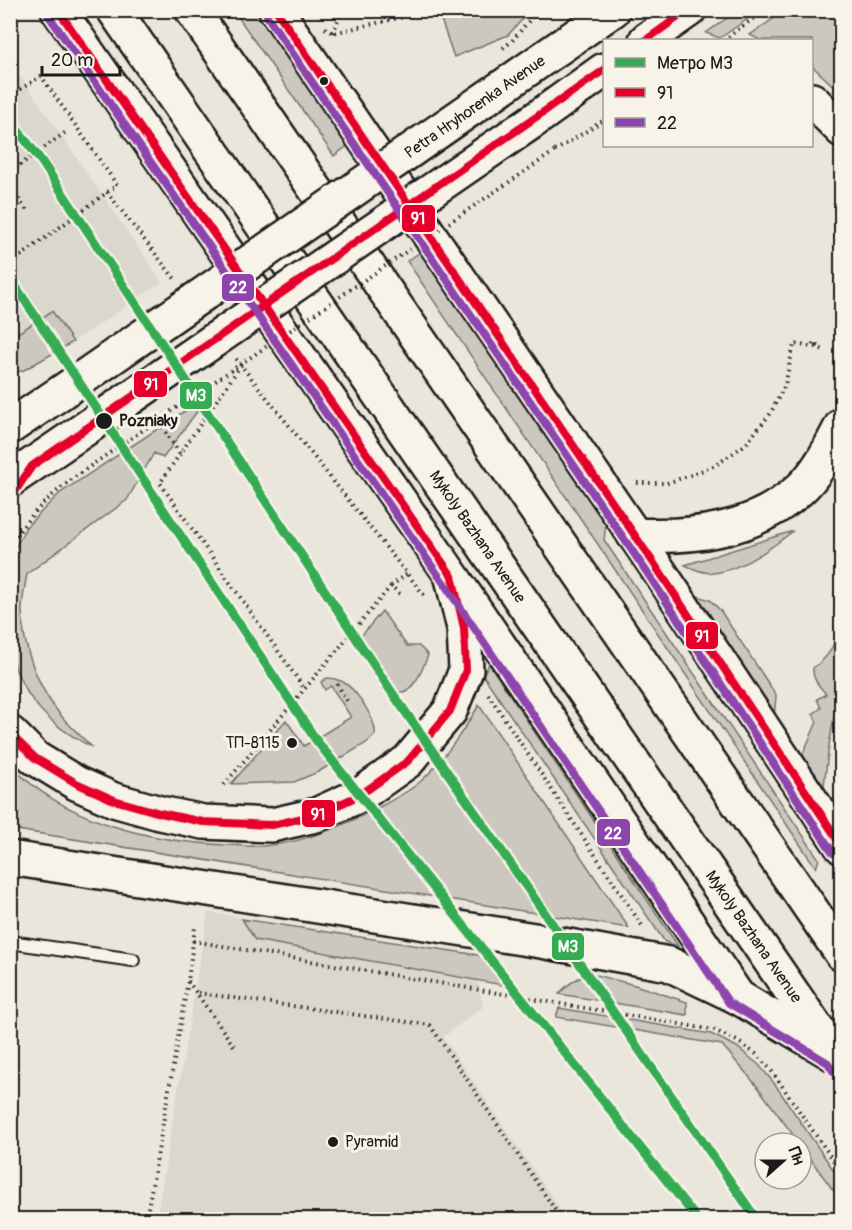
<svg xmlns="http://www.w3.org/2000/svg" width="852" height="1230" font-family="Pangolin,sans-serif">
<rect width="100%" height="100%" fill="#eae6dc"/>
<filter id="ink" filterUnits="userSpaceOnUse"><feTurbulence type="fractalNoise" baseFrequency=".0167" numOctaves="2"/><feDisplacementMap in="SourceGraphic" scale="12" xChannelSelector="R" yChannelSelector="G"/><feConvolveMatrix kernelMatrix="1 2 1 2 8 2 1 2 1" color-interpolation-filters="sRGB"/></filter>
<g filter="url(#ink)">
<path fill="#dad7ce" d="M 10,61 L 162,282 L 73,342 L 52,311 L 15,335 L 11,336 Z
M 208,912 L 473,956 L 483,1007 L 443,1037 L 567,1219 L 156,1220 Z"/>
<path fill="#ccc8c0" stroke="#74726e" stroke-width="1.5" d="M 786,10 L 841,11 L 841,93 L 812,66 L 812,40 L 760,40 L 750,35 Z
M 234,11 L 258,11 L 350,144 L 334,156 Z
M 438,11 L 438,10 L 530,11 L 508,35 L 454,57 Z
M 737,11 L 759,11 L 720,38 L 706,33 Z
M 422,251 L 606,524 L 604,540 L 819,859 L 816,868 L 407,261 Z
M 52,311 L 73,342 L 24,370 L 11,374 L 11,336 L 15,335 Z
M 209,395 L 163,458 L 154,453 L 127,500 L 27,574 C 25,586 22,599 22,611 C 22,647 39,691 63,718 C 72,728 83,738 92,747 C 50,726 24,700 10,653 L 11,556 L 26,527 L 60,493 Z
M 793,531 C 773,547 739,571 713,573 C 704,573 693,569 685,565 Z
M 697,596 L 710,600 L 720,610 L 776,695 L 774,720 L 689,598 Z
M 841,607 L 841,678 L 829,745 L 823,793 L 801,758 L 817,722 L 813,714 L 821,708 L 817,699 L 826,694 C 819,686 812,679 813,668 C 837,652 837,633 841,607 Z
M 382,611 L 407,646 L 419,646 L 428,655 C 424,666 412,698 397,691 C 387,687 381,673 376,665 C 370,656 360,647 362,635 Z
M 489,664 L 678,946 L 665,942 L 483,675 Z
M 327,678 C 332,678 336,679 341,681 C 355,687 377,720 375,735 L 368,742 L 318,772 L 294,782 L 231,784 L 286,720 L 304,746 L 351,717 L 331,686 L 325,690 L 321,682 Z
M 479,705 L 629,928 L 11,829 L 11,765 C 63,822 153,842 227,845 C 239,845 252,847 263,846 C 306,843 345,825 383,805 C 396,798 410,791 421,781 C 442,762 465,729 479,705 Z
M 242,919 L 478,955 L 496,971 L 508,986 L 255,940 Z
M 592,974 L 635,985 L 687,1002 L 687,1015 L 559,994 C 569,983 577,977 592,974 Z
M 559,1008 L 711,1034 L 737,1047 L 759,1065 L 774,1083 L 841,1181 L 841,1201 L 801,1146 L 801,1143 L 799,1143 L 757,1086 L 722,1045 L 556,1017 Z"/>
<g fill="none" stroke-linecap="round" stroke-linejoin="round">
<g stroke="#1c1c1c" stroke-width="16">
<path id="lane" d="M 10,942 L 133,960"/>
</g>
<g stroke="#1c1c1c" stroke-width="38">
<path id="secondary" d="M 646,40 L 689,10
M 508,83 L 613,10
M 812,100 L 842,130
M 533,121 L 604,70
M 10,427 L 78,381
M 10,480 L 101,418
M 634,535 C 692,538 754,531 799,490 C 818,473 830,448 842,425
M 10,733 L 35,758 L 76,783 L 114,800 L 160,813 L 203,822 L 272,825 L 316,815 L 360,795 L 408,761 L 450,711 L 466,670 L 464,628 L 452,578
M 10,858 L 541,941 L 669,964 L 738,997"/>
</g>
<g stroke="#1c1c1c" stroke-width="38">
<g id="highway">
<path d="M 58,10 L 452,576 L 738,997 L 835,1055"/>
<path id="s1" d="M 114,10 L 829,1046"/>
<path d="M 192,10 L 842,954"/>
<path d="M 276,10 L 655,565 L 842,847"/>
</g>
</g>
<path stroke="#1c1c1c" stroke-width="4" stroke-dasharray="1.5 4.5" stroke-linecap="butt" d="M 325,28 L 333,33 L 434,10
M 333,33 L 342,10
M 728,37 L 765,10
M 503,48 L 512,41 L 538,10
M 10,96 L 41,76 L 117,185 L 10,264
M 555,151 L 604,120
M 10,172 L 66,132
M 107,192 L 175,279
M 15,194 L 28,212
M 236,359 L 424,595
M 241,365 L 160,483 L 304,688
M 159,422 L 182,457
M 637,483 L 667,483 L 688,476 L 716,465 L 746,444 L 770,414 L 785,385 L 794,344 L 812,347 L 813,344 L 820,346 L 813,346 L 824,350
M 10,546 C 37,499 78,475 121,445
M 391,586 L 408,573
M 337,684 L 349,704
M 488,694 L 643,927
M 224,785 L 391,586 L 400,594
M 193,941 L 714,1030 L 737,1041 L 756,1054 L 771,1070 L 842,1173
M 188,981 L 236,1049
M 198,993 L 430,1025 L 562,1220
M 146,1220 L 188,981 L 195,927"/>
<use href="#lane" stroke="#f7f3e8" stroke-width="12"/>
<use href="#secondary" stroke="#f7f3e8" stroke-width="33"/>
<use href="#highway" stroke="#f7f3e8" stroke-width="33"/>
<g stroke="#1c1c1c" stroke-width="38" stroke-linecap="butt">
<path id="secondary-bridge" d="M 78,381 L 508,83
M 101,418 L 533,121"/>
</g>
<path stroke="#1c1c1c" stroke-width="4" stroke-dasharray="1.5 4.5" stroke-linecap="butt" d="M 121,445 L 555,151"/>
<use href="#secondary-bridge" stroke="#f7f3e8" stroke-width="33"/>
<g stroke="#f7f3e8" stroke-width="12">
<path id="bus-1" d="M 276,10 L 655,565 L 842,846
M 646,40 L 688,10
M 10,499 L 32,466 L 604,70
M 10,734 L 35,758 L 76,783 L 114,800 L 160,813 L 203,822 L 272,825 L 316,815 L 360,795 L 408,761 L 450,711 L 466,670 L 464,628 L 452,576 L 58,10"/>
</g>
<g stroke="#f7f3e8" stroke-width="12">
<path id="bus-2" d="M 49,16 L 443,582 L 729,1003 L 828,1063 L 833,1071
M 267,16 L 646,571 L 833,853"/>
</g>
<use href="#bus-1" stroke="#e4002b" stroke-width="8"/>
<use href="#bus-2" stroke="#8e44ad" stroke-width="8"/>
<g stroke="#f7f3e8" stroke-width="14">
<path id="metro-1" d="M 10,120 L 42,162 L 391,691 L 757,1220
M 10,278 L 316,740 L 698,1220"/>
</g>
<use href="#metro-1" stroke="#35ab52" stroke-width="9"/>
</g>
</g>
<g fill="#1c1c1c" stroke="#f7f3e8" stroke-width="2">
<circle cx="324" cy="81" r="5"/>
<circle cx="104" cy="421" r="9"/>
<circle cx="292" cy="743" r="6"/>
<circle cx="333" cy="1142" r="6"/>
</g>
<g text-anchor="middle" dominant-baseline="central" stroke-width="6" stroke-linejoin="round" paint-order="stroke">
<g font-size="16" fill="#1c1c1c" stroke="#f7f3e8">
<text transform="translate(475 107) rotate(-35)">Petra Hryhorenka Avenue</text>
<text stroke="none"><textPath href="#s1" startOffset="640">Mykoly Bazhana Avenue</textPath></text>
<text stroke="none"><textPath href="#s1" startOffset="1126">Mykoly Bazhana Avenue</textPath></text>
</g>
<g font-size="16" font-weight="bold" fill="#1c1c1c" stroke="#f7f3e8" text-anchor="start">
<text x="119" y="421">Pozniaky</text>
</g>
<g font-size="16" fill="#1c1c1c" stroke="#f7f3e8" text-anchor="end">
<text x="280" y="743">ТП-8115</text>
<text x="345" y="1142" text-anchor="start">Pyramid</text>
</g>
</g>
<g stroke="#f7f3e8" stroke-width="2">
<rect x="401" y="204" width="35" height="29" rx="6" fill="#e4002b"/>
<rect x="221" y="273" width="34" height="29" rx="6" fill="#8e44ad"/>
<rect x="133" y="370" width="35" height="28" rx="6" fill="#e4002b"/>
<rect x="179" y="381" width="34" height="29" rx="6" fill="#35ab52"/>
<rect x="685" y="621" width="34" height="29" rx="6" fill="#e4002b"/>
<rect x="301" y="799" width="35" height="29" rx="6" fill="#e4002b"/>
<rect x="596" y="818" width="35" height="29" rx="6" fill="#8e44ad"/>
<rect x="551" y="932" width="34" height="29" rx="6" fill="#35ab52"/>
</g>
<g font-size="16" text-anchor="middle" font-weight="bold" fill="#fff">
<text x="418" y="224">91</text>
<text x="238" y="293">22</text>
<text x="151" y="390">91</text>
<text x="196" y="401">M3</text>
<text x="702" y="642">91</text>
<text x="318" y="820">91</text>
<text x="613" y="839">22</text>
<text x="568" y="952">M3</text>
</g>
<rect width="852" height="1230" fill="none" stroke="#f7f3e8" stroke-width="36"/>
<rect x="18" y="18" width="816" height="1194" fill="none" stroke="#1c1c1c" stroke-width="2" filter="url(#ink)"/>
<rect x="603" y="39" width="210" height="108" fill="#f7f3e8" stroke="#9f9d96" stroke-width="1.5"/>
<rect x="615" y="58" width="30" height="9" fill="#35ab52" stroke="#9f9d96" stroke-width="1.5"/>
<text x="657" y="69" font-size="18" fill="#1c1c1c">Метро M3</text>
<rect x="615" y="88" width="30" height="9" fill="#e4002b" stroke="#9f9d96" stroke-width="1.5"/>
<text x="657" y="99" font-size="18" fill="#1c1c1c">91</text>
<rect x="615" y="118" width="30" height="9" fill="#8e44ad" stroke="#9f9d96" stroke-width="1.5"/>
<text x="657" y="129" font-size="18" fill="#1c1c1c">22</text>
<g transform="translate(783 1161) rotate(69)"><circle r="28" fill="#f7f3e8" stroke="#9f9d96" stroke-width="1.5"/>
<path d="M0-4.5L10 22L0 15L-10 22Z" fill="#1c1c1c"/>
<text y="-9" font-size="16" font-weight="bold" text-anchor="middle" fill="#1c1c1c">Пн</text>
</g>
<path d="M42 66v9h78v-9" fill="none" stroke="#1c1c1c" stroke-width="3"/>
<text x="51" y="66" font-size="18" fill="#1c1c1c" stroke="#f7f3e8" stroke-width="4.5" paint-order="stroke">20 m</text>
</svg>
